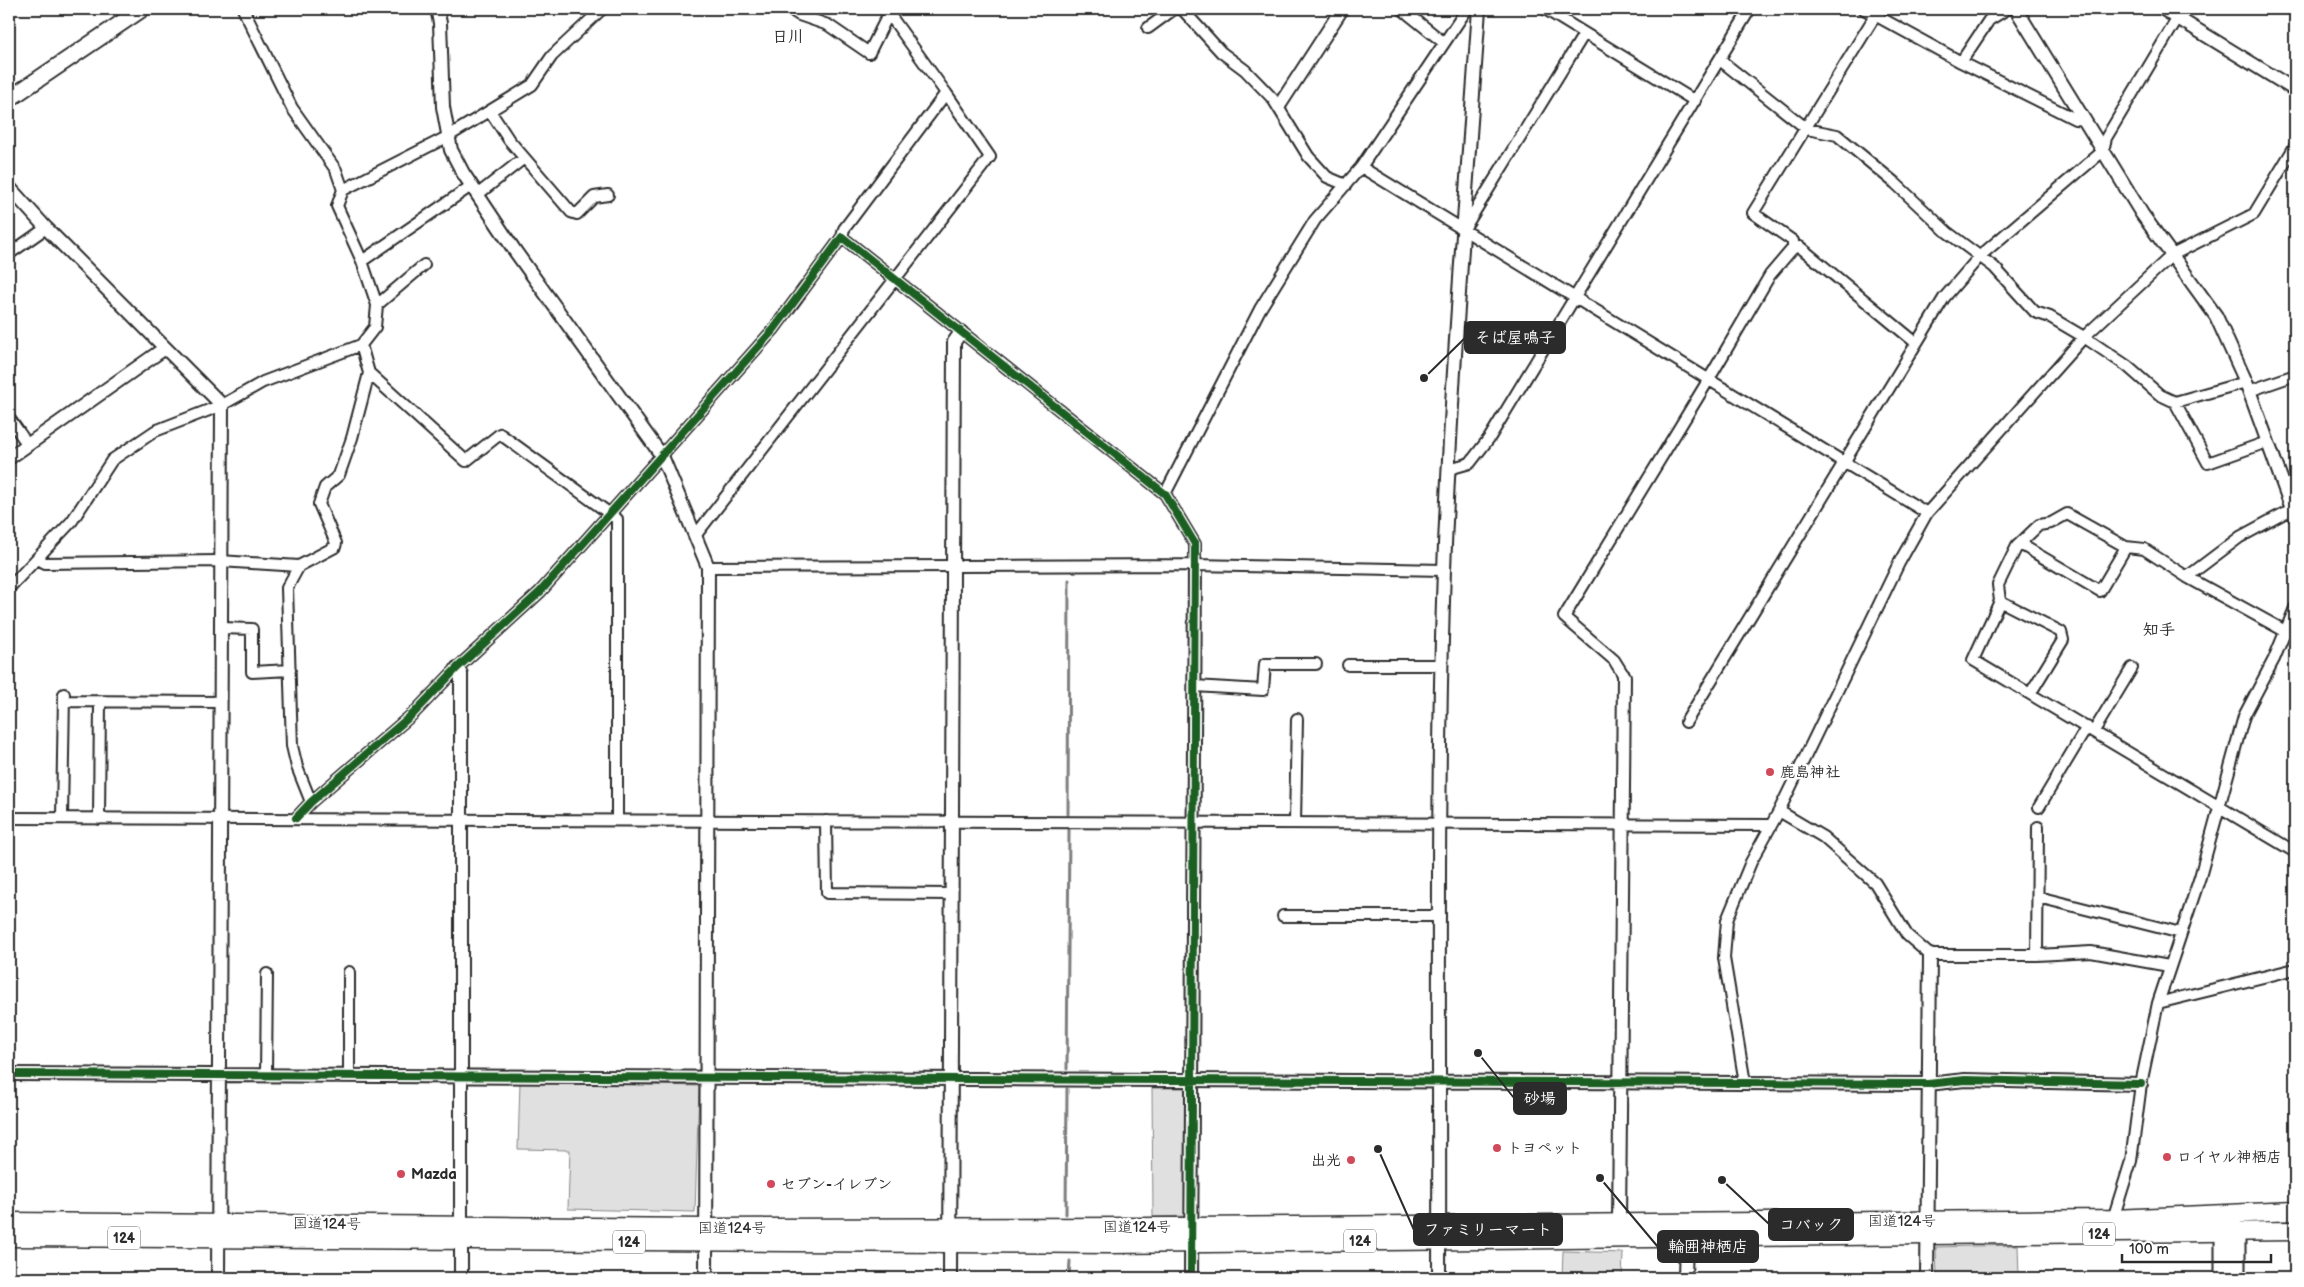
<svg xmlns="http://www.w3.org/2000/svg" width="2304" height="1287" font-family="'Balsamiq Sans','Klee One',sans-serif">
<rect width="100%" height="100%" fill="#fff"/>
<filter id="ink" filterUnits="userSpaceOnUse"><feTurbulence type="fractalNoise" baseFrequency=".02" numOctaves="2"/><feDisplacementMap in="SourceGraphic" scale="10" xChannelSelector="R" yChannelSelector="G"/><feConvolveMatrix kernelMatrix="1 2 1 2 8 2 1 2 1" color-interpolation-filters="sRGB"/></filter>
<g filter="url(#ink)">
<path fill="#e0e0e0" stroke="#868686" d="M 520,1082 L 699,1086 L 695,1212 L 568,1209 L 570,1150 L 518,1149 Z
M 1152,1088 L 1187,1088 L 1188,1216 L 1153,1217 Z
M 2018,1245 L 2019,1278 L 1937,1278 L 1936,1247 Z
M 1563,1251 L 1623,1253 L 1622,1278 L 1562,1278 Z"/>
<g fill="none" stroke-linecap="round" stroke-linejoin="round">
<path stroke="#7e7e7e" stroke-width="3" d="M 1068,814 L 1069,580
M 1067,1069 L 1069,830
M 1066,1214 L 1067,1089
M 1069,1278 L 1070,1261"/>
<g stroke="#2b2b2b" stroke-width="14">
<path id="minor" d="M 243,9 L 292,108 L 336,170 L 343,190
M 790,9 L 799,15 L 828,25 L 869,53 L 886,19 L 892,18 L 946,93
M 1182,9 L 1221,52 L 1245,70 L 1273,99 L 1308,156 L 1327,177 L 1346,185
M 1402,9 L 1443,42
M 1545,9 L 1695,101
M 1864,9 L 1961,62 L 2075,119 L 2085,120
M 1148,28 L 1174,9
M 1720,60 L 1807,129 L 1837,135 L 1895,183 L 1947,232 L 1994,267 L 2035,312 L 2050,317 L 2084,337 L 2127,366 L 2160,395 L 2175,402 L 2246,382
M 1961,62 L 1989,20 L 2007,9
M 490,111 L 509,140 L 571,212 L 577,214 L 594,197 L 608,195
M 1361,167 L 1927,513
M 477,195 L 524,158
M 1464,229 L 1584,34
M 1793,248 L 1793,241 L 1753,213 L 1875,16
M 9,254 L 46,228
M 362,261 L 471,186
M 377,305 L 424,265
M 361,345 L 369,373 L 466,461 L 500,434 L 617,519 L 617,820
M 2249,391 L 2295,375
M 2175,402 L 2208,463 L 2267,442
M 9,418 L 28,445
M 1449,469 L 1470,463 L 1490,437 L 1750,9
M 1165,494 L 1260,309 L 1315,220 L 1361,167 L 1467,9
M 695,536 L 990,157 L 946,93 L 844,229 L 842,237
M 2020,544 L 2100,591 L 2126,547
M 38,559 L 45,563 L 220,561 L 299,566
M 708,567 L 1195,565 L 1444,570
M 2187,577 L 2240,537 L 2292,509
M 9,588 L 72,521 L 112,460 L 155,431 L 222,405 L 263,382 L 361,345 L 375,327 L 377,305 L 362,261 L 337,206 L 343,190 L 447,137 L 532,85 L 552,56 L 602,9
M 2000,601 L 2061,632 L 2063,640 L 2030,694
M 221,628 L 252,629 L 252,672 L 290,670
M 2285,631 L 2187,577 L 2144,549 L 2126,547 L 2067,514 L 2051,523 L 2039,525 L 2017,546 L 1998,585 L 2000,601 L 1973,660 L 2295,852
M 1348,665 L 1441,665
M 1624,676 L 1614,660 L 1564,617 L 1709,379 L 1770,275 L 1793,248 L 1800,247 L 1915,342
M 1194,686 L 1263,690 L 1265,664 L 1316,664
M 64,701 L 221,702
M 1686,722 L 1944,298 L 1980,256 L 2103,151 L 2106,138 L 2183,9
M 2094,731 L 2132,668
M 311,802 L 297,767 L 292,746 L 287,588 L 299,566 L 335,547 L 336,543 L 319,504 L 325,487 L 339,475 L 352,438 L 369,373
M 2039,807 L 2087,727
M 1779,811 L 1823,837 L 1875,883 L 1907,935 L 1930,955 L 2037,955 L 2091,952 L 2169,966
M 9,818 L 1770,825
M 62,818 L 64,694
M 296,818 L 311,802 L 414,713 L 457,668 L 540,592 L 774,329 L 842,237 L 1165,494 L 1195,544 L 1195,565
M 99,819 L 100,702
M 826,821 L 827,893 L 952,894
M 1295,823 L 1297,719
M 2038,897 L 2181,933
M 1283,916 L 1440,916
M 2037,955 L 2038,827
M 349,972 L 349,1076
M 2158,1003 L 2295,969
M 266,1075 L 267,974
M 1745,1083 L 1724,958 L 1727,920 L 1751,862 L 1779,811 L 1899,563 L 1927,513 L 2084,337 L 2172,255 L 2254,214 L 2295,146
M 2113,1219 L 2131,1161 L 2141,1084 L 2158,1003 L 2200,877 L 2244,716 L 2274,659 L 2295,608"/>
</g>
<g stroke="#2b2b2b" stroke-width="16">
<path id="tertiary" d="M 437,9 L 440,23 L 443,107 L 451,150 L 463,173 L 515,251 L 662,456 L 708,567 L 706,1278
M 2016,9 L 2142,214 L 2216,316 L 2246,382 L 2295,517
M 2163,9 L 2295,90
M 1279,106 L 1342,9
M 9,187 L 46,228 L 222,405 L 218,1278
M 9,458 L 165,348
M 457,668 L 461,674 L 461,1278
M 9,1074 L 1928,1084 L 1965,1080 L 2141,1084
M 1619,1224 L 1624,676
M 950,1278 L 954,342 L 961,332
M 1191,1278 L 1195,565
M 1439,1278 C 1440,1042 1436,806 1444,570 C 1451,382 1466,196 1479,9
M 1685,1278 L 1686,1237
M 1927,1278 L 1930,955"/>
</g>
<g stroke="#2b2b2b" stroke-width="19">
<path id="secondary" d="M 9,99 L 142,9
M 2232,1221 L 2237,1233 L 2237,1278
M 2223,1278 L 2223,1233 L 2227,1220"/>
</g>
<g stroke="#2b2b2b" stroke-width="21">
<path id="trunk" d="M 9,1222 L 706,1228 L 1191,1227 L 2113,1219 L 2295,1211
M 9,1237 L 1111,1244 L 2295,1231"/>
</g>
<use href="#minor" stroke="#fff" stroke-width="10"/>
<use href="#tertiary" stroke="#fff" stroke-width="12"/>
<use href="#secondary" stroke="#fff" stroke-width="15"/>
<use href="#trunk" stroke="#fff" stroke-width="18"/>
<g stroke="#fff" stroke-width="11">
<path id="cycleway" d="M 296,818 L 311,802 L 414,713 L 457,668 L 540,592 L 774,329 L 842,237 L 1165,494 L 1195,544 L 1191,1278
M 9,1074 L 1928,1084 L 1965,1080 L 2141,1084"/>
</g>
<use href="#cycleway" stroke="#1b5e20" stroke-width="8"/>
</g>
</g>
<g fill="#d1495b" stroke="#fff" stroke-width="2">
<circle cx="1770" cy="772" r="5"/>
<circle cx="1497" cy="1148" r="5"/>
<circle cx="2167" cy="1157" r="5"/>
<circle cx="1351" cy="1160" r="5"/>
<circle cx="401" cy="1174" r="5"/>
<circle cx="771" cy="1184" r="5"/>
</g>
<g text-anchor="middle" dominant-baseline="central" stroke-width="5" stroke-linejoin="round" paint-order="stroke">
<g fill="#fff" stroke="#6b6b6b" stroke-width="1">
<rect x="2083" y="1222.5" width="32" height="23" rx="4"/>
<rect x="108" y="1226.5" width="32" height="23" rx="4"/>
<rect x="1344" y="1229.5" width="32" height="23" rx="4"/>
<rect x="613" y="1230.5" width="32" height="23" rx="4"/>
</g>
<g font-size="14" font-weight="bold" fill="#2b2b2b">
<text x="2099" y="1234">124</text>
<text x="124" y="1238">124</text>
<text x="1360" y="1241">124</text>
<text x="629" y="1242">124</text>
</g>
<g font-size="15" font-weight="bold" fill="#2b2b2b" stroke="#fff" text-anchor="start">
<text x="1780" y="772">鹿島神社</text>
<text x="1507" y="1148">トヨペット</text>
<text x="2177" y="1157">ロイヤル神栖店</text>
<text x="1341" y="1160" text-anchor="end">出光</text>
<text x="411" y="1174">Mazda</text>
<text x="781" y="1184">セブン-イレブン</text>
</g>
<g font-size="15" fill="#2b2b2b" stroke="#fff">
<text x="1902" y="1221">国道124号</text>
<text transform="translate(327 1224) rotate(1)">国道124号</text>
<text x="1137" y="1227">国道124号</text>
<text x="732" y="1228">国道124号</text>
</g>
<g font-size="16" font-weight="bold" fill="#2b2b2b" stroke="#fff">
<text x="788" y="37">日川</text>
<text x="2159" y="630">知手</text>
</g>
</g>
<path fill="none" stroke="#2b2b2b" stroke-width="2" d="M1424 378L1465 338M1478 1053L1514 1098M1722 1180L1769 1224M1378 1149L1414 1230M1600 1178L1658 1247"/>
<g fill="#2b2b2b" stroke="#fff" stroke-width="2">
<circle cx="1424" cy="378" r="5"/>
<circle cx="1478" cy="1053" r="5"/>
<circle cx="1722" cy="1180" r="5"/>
<circle cx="1378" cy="1149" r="5"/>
<circle cx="1600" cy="1178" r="5"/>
</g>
<g fill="#2b2b2b" stroke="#2b2b2b" stroke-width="2">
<rect x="1465" y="322" width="100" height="31" rx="5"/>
<rect x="1514" y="1083" width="52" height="31" rx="5"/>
<rect x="1769" y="1209" width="84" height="31" rx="5"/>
<rect x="1414" y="1214" width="148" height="31" rx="5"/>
<rect x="1658" y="1231" width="100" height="31" rx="5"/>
</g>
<g font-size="16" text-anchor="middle" font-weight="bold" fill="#fff">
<text x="1515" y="343">そば屋鳴子</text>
<text x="1540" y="1104">砂場</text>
<text x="1811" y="1230">コバック</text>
<text x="1488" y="1235">ファミリーマート</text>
<text x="1708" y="1252">輪囲神栖店</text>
</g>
<rect width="2304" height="1287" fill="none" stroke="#fff" stroke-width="30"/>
<rect x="15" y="15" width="2274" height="1257" fill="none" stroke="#2b2b2b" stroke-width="2" filter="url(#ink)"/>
<path d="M2122 1254v8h149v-8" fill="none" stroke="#2b2b2b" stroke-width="2.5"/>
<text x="2129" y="1254" font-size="15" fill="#2b2b2b" stroke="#ffffff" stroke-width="4" paint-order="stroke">100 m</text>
</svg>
